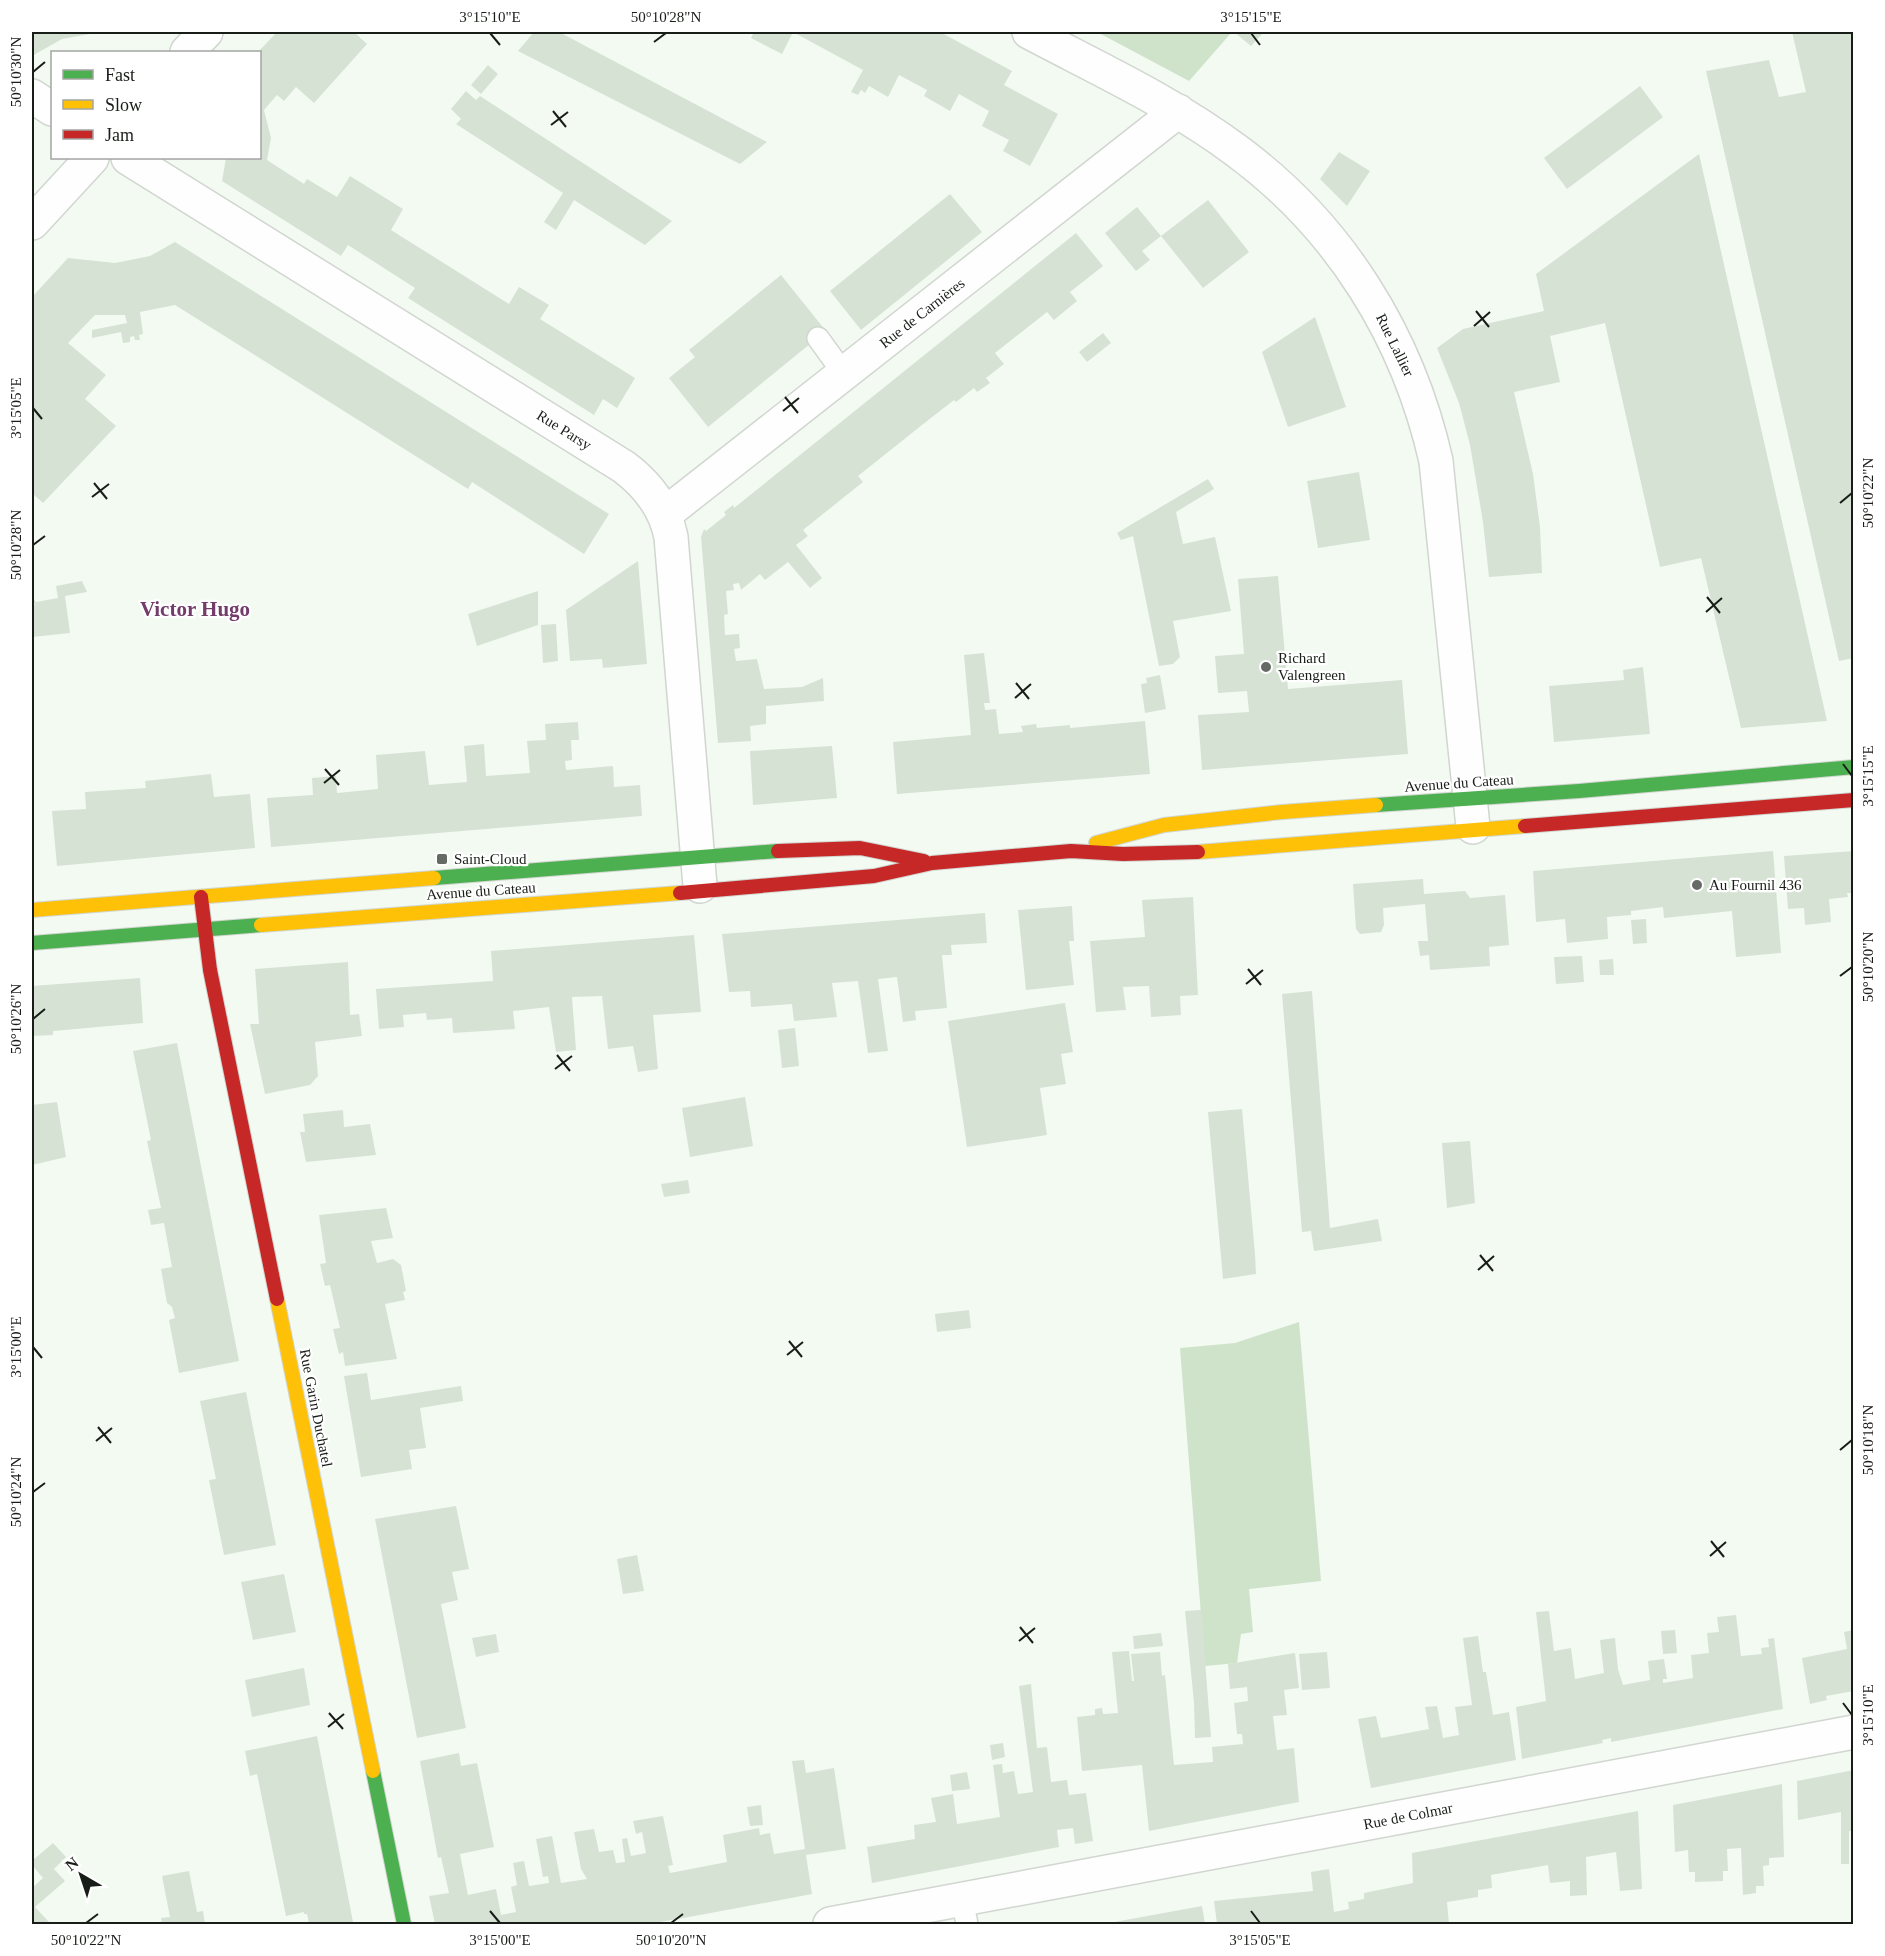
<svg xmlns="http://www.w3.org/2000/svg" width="1885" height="1956" font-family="Georgia,serif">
<rect width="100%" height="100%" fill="#f3faf2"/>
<path fill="#cfe3cb" d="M 1097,32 L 1232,32 L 1189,81 Z
M 1299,1322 L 1321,1581 L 1249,1589 L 1253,1632 L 1241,1634 L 1237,1663 L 1205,1666 L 1180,1348 L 1235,1343 Z"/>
<path fill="#d6e3d4" d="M 32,32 L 95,32 L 95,33 L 62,39 L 32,56 Z
M 277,32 L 354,32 L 367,44 L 314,103 L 296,87 L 284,101 L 277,95 L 264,110 L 271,138 L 267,160 L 304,184 L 307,179 L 337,197 L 350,176 L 403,209 L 391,230 L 509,304 L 519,287 L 549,305 L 540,319 L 635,378 L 617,408 L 603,399 L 594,415 L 408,298 L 415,288 L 348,245 L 341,256 L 222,181 L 226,158 L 260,158 L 260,52 L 258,52 Z
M 534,32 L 559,32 L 767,142 L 740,164 L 518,51 Z
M 754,32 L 940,32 L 1012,71 L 1004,85 L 1058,114 L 1030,166 L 1003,151 L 1009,140 L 982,126 L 989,111 L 959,94 L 950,111 L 924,96 L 927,90 L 899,75 L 888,97 L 869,86 L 865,93 L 861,90 L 858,95 L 851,92 L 863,70 L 793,32 L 782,54 L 751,38 Z
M 1234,32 L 1264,32 L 1251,46 Z
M 1792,32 L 1854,32 L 1854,658 L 1839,661 L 1706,71 L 1769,60 L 1779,97 L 1806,92 Z
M 488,65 L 498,74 L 481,94 L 471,85 Z
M 1640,86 L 1663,117 L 1567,189 L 1544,158 Z
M 466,91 L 476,100 L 480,96 L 672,221 L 645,245 L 574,200 L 556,230 L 544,222 L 563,193 L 456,124 L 461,119 L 451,109 Z
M 1339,152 L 1370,171 L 1347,206 L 1320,179 Z
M 1699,154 L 1786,539 L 1827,721 L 1741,728 L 1701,558 L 1660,567 L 1605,323 L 1550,336 L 1560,382 L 1514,392 L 1533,474 L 1540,527 L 1542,573 L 1489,577 L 1483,522 L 1470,445 L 1459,403 L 1437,348 L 1463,329 L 1544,311 L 1536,274 Z
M 950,194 L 982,232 L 861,330 L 830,291 Z
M 1208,200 L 1249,252 L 1203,288 L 1161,236 Z
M 1137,207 L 1161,236 L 1142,251 L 1150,260 L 1136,271 L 1105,233 Z
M 1076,233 L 1103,266 L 1070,292 L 1077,301 L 1054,320 L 1047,312 L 995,353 L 1004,364 L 986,378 L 990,383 L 977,392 L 974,388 L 956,402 L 954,400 L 922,425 L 858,476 L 863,482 L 803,530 L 808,536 L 796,545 L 822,578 L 810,588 L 788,562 L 765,580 L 760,574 L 741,590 L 739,583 L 733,584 L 734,590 L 726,591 L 728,614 L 724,615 L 725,635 L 739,634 L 740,648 L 734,649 L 736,661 L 757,659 L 764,689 L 802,687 L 823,678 L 824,701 L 766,706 L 766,724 L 750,726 L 751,741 L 718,743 L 701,537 L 704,529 L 706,531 L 726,515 L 724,512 L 733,505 L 734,508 Z
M 175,242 L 609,514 L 584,554 L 472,482 L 468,489 L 175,305 L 140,312 L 143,334 L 139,335 L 140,340 L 135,340 L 134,336 L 130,337 L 130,342 L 123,343 L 121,332 L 92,338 L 92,330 L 127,323 L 125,315 L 95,315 L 68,343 L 106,375 L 85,399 L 116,426 L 43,503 L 32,493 L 32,297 L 68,258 L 115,263 L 150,256 Z
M 781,275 L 826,331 L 708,427 L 669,378 L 695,357 L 689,350 Z
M 1315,317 L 1346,407 L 1288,427 L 1262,352 Z
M 1103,333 L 1111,343 L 1087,362 L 1079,352 Z
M 1359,472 L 1370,540 L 1318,548 L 1307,481 Z
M 1208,479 L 1214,489 L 1176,512 L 1183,544 L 1215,537 L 1231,611 L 1173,621 L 1180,657 L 1173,664 L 1159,666 L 1133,536 L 1121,540 L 1117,533 Z
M 638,561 L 647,664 L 603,668 L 602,659 L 570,661 L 566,610 Z
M 1278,576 L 1288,689 L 1402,680 L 1408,754 L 1202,770 L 1198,715 L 1249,712 L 1247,691 L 1218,693 L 1215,656 L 1244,654 L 1238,579 Z
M 82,581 L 87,592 L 65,596 L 70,633 L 32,637 L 32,610 L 36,602 L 32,607 L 32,597 L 36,602 L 58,598 L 56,586 Z
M 538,591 L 538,625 L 477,646 L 468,614 Z
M 556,624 L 558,661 L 543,663 L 541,625 Z
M 984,653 L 990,703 L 984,703 L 985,710 L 996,709 L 999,734 L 1023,732 L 1021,726 L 1036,724 L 1037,728 L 1070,725 L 1070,728 L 1145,721 L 1150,774 L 897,794 L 893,742 L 971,735 L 964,655 Z
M 1643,667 L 1650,734 L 1554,742 L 1549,686 L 1624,680 L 1623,670 Z
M 1160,675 L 1166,709 L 1145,713 L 1141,684 L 1147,683 L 1146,678 Z
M 578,722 L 579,740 L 571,740 L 572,760 L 565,761 L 566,770 L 613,766 L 614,787 L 640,785 L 642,816 L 271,847 L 267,798 L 313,795 L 312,778 L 336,776 L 337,793 L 378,789 L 376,755 L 425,751 L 429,785 L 467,782 L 464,746 L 484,744 L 486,776 L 530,773 L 527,741 L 546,740 L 545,724 Z
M 832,746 L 837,798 L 753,805 L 750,751 Z
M 211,774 L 214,797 L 250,794 L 255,848 L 57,866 L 52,811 L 86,809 L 85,792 L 146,788 L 145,781 Z
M 1773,851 L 1781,953 L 1736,957 L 1732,911 L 1664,918 L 1663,907 L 1631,911 L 1631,915 L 1607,917 L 1608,939 L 1567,943 L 1565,919 L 1536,922 L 1533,871 Z
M 1854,851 L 1854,893 L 1847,893 L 1848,897 L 1829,899 L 1831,922 L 1805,925 L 1804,908 L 1788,909 L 1784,856 Z
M 1423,879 L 1424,894 L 1465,891 L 1470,898 L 1505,895 L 1509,945 L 1489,947 L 1490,966 L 1430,970 L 1429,955 L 1420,956 L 1418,941 L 1428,941 L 1425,904 L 1383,908 L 1384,925 L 1381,932 L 1360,934 L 1356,929 L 1353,884 Z
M 1193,897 L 1198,995 L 1180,996 L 1181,1015 L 1151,1017 L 1149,986 L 1123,987 L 1126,1010 L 1096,1012 L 1090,941 L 1145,937 L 1142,900 Z
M 1072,906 L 1074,941 L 1069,941 L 1074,985 L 1026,990 L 1018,910 Z
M 985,913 L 987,943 L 951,945 L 952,955 L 942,955 L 947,1008 L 915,1011 L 916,1020 L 903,1022 L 897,977 L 878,979 L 888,1051 L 868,1053 L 858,981 L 832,983 L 837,1017 L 794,1021 L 792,1004 L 751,1007 L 750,991 L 729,992 L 722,934 Z
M 1646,919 L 1647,943 L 1633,944 L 1631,920 Z
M 694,935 L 701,1012 L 653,1015 L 658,1069 L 638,1072 L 633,1046 L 608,1049 L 602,996 L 572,997 L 576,1050 L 556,1052 L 549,1007 L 513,1011 L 515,1029 L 453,1033 L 452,1018 L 427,1020 L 426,1013 L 403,1015 L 404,1027 L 379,1029 L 376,989 L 493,981 L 491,951 Z
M 1582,956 L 1584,982 L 1556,984 L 1554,957 Z
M 1613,959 L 1614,975 L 1600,975 L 1599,960 Z
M 348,962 L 350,1015 L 359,1014 L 362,1036 L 315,1042 L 318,1076 L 310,1085 L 265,1094 L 250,1024 L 259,1024 L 255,969 Z
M 140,978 L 143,1023 L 53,1031 L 53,1035 L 32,1036 L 32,986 Z
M 1312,991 L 1330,1228 L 1378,1219 L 1382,1241 L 1314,1251 L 1311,1231 L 1302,1232 L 1282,994 Z
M 1065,1003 L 1073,1052 L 1061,1054 L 1066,1084 L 1040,1088 L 1047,1135 L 967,1147 L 948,1021 Z
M 795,1028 L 799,1066 L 782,1068 L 778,1030 Z
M 177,1043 L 239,1361 L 179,1373 L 169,1320 L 175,1318 L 172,1307 L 167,1303 L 161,1269 L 172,1267 L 164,1223 L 151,1225 L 148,1210 L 161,1208 L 147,1141 L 151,1140 L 133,1051 Z
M 745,1097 L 753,1146 L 690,1157 L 682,1108 Z
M 57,1102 L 66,1157 L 32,1165 L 32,1105 Z
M 1242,1109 L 1255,1254 L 1256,1274 L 1223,1279 L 1208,1112 Z
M 343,1110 L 344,1127 L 370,1124 L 376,1155 L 306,1162 L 300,1132 L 305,1132 L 303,1114 Z
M 1470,1141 L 1475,1203 L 1447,1208 L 1442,1143 Z
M 688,1180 L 690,1193 L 664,1197 L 661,1184 Z
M 386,1208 L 393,1238 L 371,1241 L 377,1263 L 393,1259 L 401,1265 L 406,1291 L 403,1292 L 405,1300 L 385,1304 L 397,1359 L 345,1366 L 343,1352 L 339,1354 L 333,1329 L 340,1328 L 330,1285 L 325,1286 L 320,1264 L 326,1263 L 319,1215 Z
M 969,1310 L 971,1328 L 937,1332 L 935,1314 Z
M 367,1373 L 371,1400 L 461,1386 L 463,1401 L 420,1408 L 426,1448 L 409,1450 L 412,1469 L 361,1477 L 344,1376 Z
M 246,1392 L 276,1545 L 224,1555 L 209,1480 L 216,1479 L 200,1401 Z
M 456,1506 L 469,1569 L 452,1572 L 458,1600 L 441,1604 L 466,1728 L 417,1738 L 375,1519 Z
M 637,1555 L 644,1591 L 623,1594 L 617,1559 Z
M 284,1574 L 296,1632 L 253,1640 L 241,1582 Z
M 1201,1610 L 1211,1737 L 1195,1738 L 1194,1703 L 1185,1611 Z
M 1549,1611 L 1554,1651 L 1571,1648 L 1575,1679 L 1604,1673 L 1600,1640 L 1615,1638 L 1618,1669 L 1623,1685 L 1650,1680 L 1648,1661 L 1664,1659 L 1667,1679 L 1663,1679 L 1663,1683 L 1693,1678 L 1691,1655 L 1709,1653 L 1707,1633 L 1719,1632 L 1717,1617 L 1736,1615 L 1741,1656 L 1762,1654 L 1761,1648 L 1769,1647 L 1768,1639 L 1774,1638 L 1783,1709 L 1611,1742 L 1611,1738 L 1602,1740 L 1603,1743 L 1522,1759 L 1516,1707 L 1546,1701 L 1536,1612 Z
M 1675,1630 L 1677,1653 L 1663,1654 L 1661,1631 Z
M 1854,1630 L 1854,1691 L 1826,1696 L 1827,1700 L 1810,1704 L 1802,1658 L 1847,1649 L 1844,1632 Z
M 1161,1633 L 1163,1646 L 1134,1649 L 1133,1636 Z
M 496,1634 L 499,1652 L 476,1657 L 472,1638 Z
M 1478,1636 L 1483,1672 L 1486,1672 L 1493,1715 L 1509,1712 L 1516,1760 L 1371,1788 L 1358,1719 L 1376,1716 L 1381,1738 L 1429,1729 L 1425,1707 L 1437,1706 L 1443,1738 L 1459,1735 L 1455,1707 L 1472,1705 L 1463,1638 Z
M 1129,1651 L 1132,1681 L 1134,1681 L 1131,1654 L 1160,1652 L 1162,1676 L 1165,1675 L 1174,1765 L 1213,1762 L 1212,1747 L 1243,1744 L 1242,1734 L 1237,1734 L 1234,1703 L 1248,1701 L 1247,1687 L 1230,1689 L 1228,1664 L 1295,1653 L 1299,1688 L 1284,1690 L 1287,1715 L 1273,1716 L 1277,1750 L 1294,1748 L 1299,1802 L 1149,1831 L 1142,1765 L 1082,1771 L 1077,1717 L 1095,1715 L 1095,1709 L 1102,1708 L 1103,1714 L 1118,1713 L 1112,1652 Z
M 1327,1652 L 1330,1688 L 1302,1690 L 1299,1654 Z
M 304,1668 L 310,1705 L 252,1717 L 245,1680 Z
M 1031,1684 L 1037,1748 L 1047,1747 L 1051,1782 L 1067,1780 L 1069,1795 L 1086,1793 L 1093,1841 L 1075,1844 L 1073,1828 L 1057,1830 L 1059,1847 L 872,1883 L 867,1847 L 915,1839 L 914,1825 L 936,1822 L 931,1798 L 953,1794 L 957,1824 L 1000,1817 L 993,1765 L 1002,1764 L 1003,1773 L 1014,1771 L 1018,1794 L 1033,1792 L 1019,1686 Z
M 317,1736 L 353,1922 L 341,1924 L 309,1924 L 307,1914 L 304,1914 L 304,1912 L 286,1916 L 257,1774 L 250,1776 L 245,1751 Z
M 1003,1743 L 1005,1757 L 992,1760 L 990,1745 Z
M 459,1753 L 461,1766 L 477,1763 L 494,1847 L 460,1854 L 468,1895 L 496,1889 L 501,1915 L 516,1912 L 511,1887 L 517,1885 L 513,1863 L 524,1861 L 529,1886 L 549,1883 L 548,1876 L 543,1877 L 536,1839 L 552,1836 L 561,1883 L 587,1879 L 581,1869 L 574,1832 L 594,1829 L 599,1852 L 613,1850 L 616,1863 L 625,1862 L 622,1839 L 627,1838 L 631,1856 L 646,1853 L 642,1832 L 636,1834 L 633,1821 L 663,1816 L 673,1865 L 668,1866 L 670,1873 L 727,1862 L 723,1835 L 759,1828 L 760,1835 L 770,1833 L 774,1854 L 805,1849 L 792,1761 L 804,1760 L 806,1773 L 834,1768 L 846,1849 L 806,1855 L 812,1894 L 700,1915 L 649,1924 L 435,1924 L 429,1896 L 449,1893 L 441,1857 L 438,1858 L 420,1761 Z
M 1854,1770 L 1854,1831 L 1849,1831 L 1849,1864 L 1841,1864 L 1841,1812 L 1798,1820 L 1797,1781 Z
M 967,1772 L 970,1789 L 952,1791 L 950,1775 Z
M 1782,1784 L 1784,1857 L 1769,1858 L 1769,1865 L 1763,1866 L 1764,1886 L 1756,1886 L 1756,1893 L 1743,1895 L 1741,1848 L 1727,1849 L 1728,1871 L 1723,1871 L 1723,1881 L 1695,1882 L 1695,1872 L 1689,1872 L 1688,1850 L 1675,1852 L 1673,1805 Z
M 761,1805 L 763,1825 L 750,1826 L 747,1807 Z
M 1638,1811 L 1642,1889 L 1620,1891 L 1616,1852 L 1586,1857 L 1587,1895 L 1570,1896 L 1570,1881 L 1550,1883 L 1548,1865 L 1491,1875 L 1492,1888 L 1478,1890 L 1478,1897 L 1447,1902 L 1449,1924 L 1217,1924 L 1214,1901 L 1313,1891 L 1311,1872 L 1329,1869 L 1334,1912 L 1349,1909 L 1348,1902 L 1364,1899 L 1364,1893 L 1413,1883 L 1412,1853 Z
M 53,1843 L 66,1857 L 54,1869 L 65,1881 L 35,1907 L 49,1922 L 47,1924 L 32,1924 L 32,1888 L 43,1878 L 32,1865 L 32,1861 Z
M 189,1871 L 197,1912 L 203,1911 L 205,1924 L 162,1924 L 161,1918 L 170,1917 L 162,1876 Z
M 1202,1906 L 1205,1924 L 1109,1924 L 1109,1923 Z"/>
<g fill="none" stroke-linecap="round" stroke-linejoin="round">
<g stroke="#d1d6d0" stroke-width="24">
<path id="lane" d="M 818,338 L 844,374
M 962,1899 L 967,1924"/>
</g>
<g stroke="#d1d6d0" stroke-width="36">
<path id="street" d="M 1029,32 C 1099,69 1173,103 1237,151 C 1340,227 1408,337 1436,461 L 1473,827
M 187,52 L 206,32
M 32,96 L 52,109
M 128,158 L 624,467 C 648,485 665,507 671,537 L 700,886
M 32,223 L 92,158
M 665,514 L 1178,111
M 830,1924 L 1854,1732"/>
</g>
<g stroke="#d1d6d0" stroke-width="16">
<path id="fast" d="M 1376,805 L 1579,791 L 1854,767
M 434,878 L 778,851
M 32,943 L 261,925
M 373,1771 L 404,1924"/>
</g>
<g stroke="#d1d6d0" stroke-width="16">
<path id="slow" d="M 1096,843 L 1164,825 L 1282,812 L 1376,805
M 1198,852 L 1525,826
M 32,910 L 434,878
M 261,925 L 680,893
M 277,1299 L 373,1771"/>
</g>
<g stroke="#d1d6d0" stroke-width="16">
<path id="jam" d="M 1525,826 L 1854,800
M 778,851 L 860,848 L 924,861
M 680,893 L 874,876 L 932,863 L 1071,851 L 1123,854 L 1198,852
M 201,897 L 210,970 L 277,1299"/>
</g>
<use href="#lane" stroke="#fdfefd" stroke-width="21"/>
<use href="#street" stroke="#fdfefd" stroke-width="33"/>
<use href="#fast" stroke="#4caf50" stroke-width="14"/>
<use href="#slow" stroke="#ffc107" stroke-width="14"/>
<use href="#jam" stroke="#c62828" stroke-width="14"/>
</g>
<path fill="none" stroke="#191d18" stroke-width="2" d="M 490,33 L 500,45M 1251,33 L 1260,45M 654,42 L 666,33M 33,72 L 45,62M 553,111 L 566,127M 551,125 L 568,112M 1476,311 L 1489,327M 1474,326 L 1490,312M 785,397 L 798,413M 33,408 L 42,419M 783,411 L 799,398M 94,483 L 107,499M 92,497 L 109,484M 1840,503 L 1852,493M 33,545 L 45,536M 1707,597 L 1720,613M 1706,612 L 1722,598M 1016,683 L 1029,699M 1015,698 L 1031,684M 1843,764 L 1852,776M 325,769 L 339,785M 324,783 L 340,770M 1248,969 L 1261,985M 1840,976 L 1852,967M 1246,984 L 1263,970M 33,1019 L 45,1009M 557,1055 L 570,1071M 555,1069 L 572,1056M 1480,1255 L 1493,1271M 1478,1270 L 1494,1256M 789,1341 L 802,1357M 33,1347 L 42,1358M 787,1355 L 803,1342M 98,1427 L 111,1443M 96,1441 L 112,1428M 1840,1450 L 1852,1440M 33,1492 L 45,1483M 1711,1541 L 1724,1557M 1710,1556 L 1726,1542M 1020,1627 L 1033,1643M 1019,1641 L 1035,1628M 1843,1703 L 1852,1715M 329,1713 L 343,1729M 328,1727 L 344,1714M 490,1911 L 500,1923M 1251,1911 L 1260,1923M 86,1923 L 98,1914M 671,1923 L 683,1914"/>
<g fill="#656a64" stroke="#fff" stroke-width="2">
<circle cx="1266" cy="667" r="6"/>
<rect x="436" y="853" width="12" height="12" rx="3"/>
<circle cx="1697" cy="885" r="6"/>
</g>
<g text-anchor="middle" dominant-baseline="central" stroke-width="4.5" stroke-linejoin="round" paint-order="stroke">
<g font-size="15" fill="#191d18" stroke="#fff">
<text transform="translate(922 313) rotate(-38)">Rue de Carnières</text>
<text transform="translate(1395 345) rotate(64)">Rue Lallier</text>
<text transform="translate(564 430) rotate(32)">Rue Parsy</text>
<text transform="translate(1459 783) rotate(-4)">Avenue du Cateau</text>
<text transform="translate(481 891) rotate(-4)">Avenue du Cateau</text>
<text transform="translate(316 1408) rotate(79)">Rue Garin Duchatel</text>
<text transform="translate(1408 1816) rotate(-11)">Rue de Colmar</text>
</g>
<g font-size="15" fill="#191d18" stroke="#fff" text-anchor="start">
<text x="1278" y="658">Richard<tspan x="1278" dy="17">Valengreen</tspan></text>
<text x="454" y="859">Saint-Cloud</text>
<text x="1709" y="885">Au Fournil 436</text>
</g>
<g font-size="21" font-weight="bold" fill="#723c6b" stroke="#fff">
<text x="195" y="609">Victor Hugo</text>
</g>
</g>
<rect width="1885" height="1956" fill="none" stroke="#ffffff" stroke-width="66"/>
<rect x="51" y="51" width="210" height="108" fill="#ffffff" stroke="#a3a5a3" stroke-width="1.5"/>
<rect x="63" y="70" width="30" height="9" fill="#4caf50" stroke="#a3a5a3" stroke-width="1.5"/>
<text x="105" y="81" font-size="18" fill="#191d18">Fast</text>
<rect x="63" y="100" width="30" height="9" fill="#ffc107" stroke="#a3a5a3" stroke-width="1.5"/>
<text x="105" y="111" font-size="18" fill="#191d18">Slow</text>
<rect x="63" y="130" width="30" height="9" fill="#c62828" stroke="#a3a5a3" stroke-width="1.5"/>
<text x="105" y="141" font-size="18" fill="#191d18">Jam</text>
<g transform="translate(81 1875) rotate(321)" stroke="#ffffff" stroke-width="4.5" paint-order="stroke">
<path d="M0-4.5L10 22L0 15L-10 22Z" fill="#191d18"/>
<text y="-9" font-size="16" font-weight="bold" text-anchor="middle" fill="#191d18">N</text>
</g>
<rect x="33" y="33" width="1819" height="1890" fill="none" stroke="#191d18" stroke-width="2"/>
<g font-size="15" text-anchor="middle" fill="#191d18">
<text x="490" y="22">3°15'10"E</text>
<text x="666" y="22">50°10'28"N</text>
<text x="1251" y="22">3°15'15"E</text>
<text transform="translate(16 72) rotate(-90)" y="5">50°10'30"N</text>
<text transform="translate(16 408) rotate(-90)" y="5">3°15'05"E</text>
<text transform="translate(1868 493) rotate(-90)" y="5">50°10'22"N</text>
<text transform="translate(16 545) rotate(-90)" y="5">50°10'28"N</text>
<text transform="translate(1868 776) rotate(-90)" y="5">3°15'15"E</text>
<text transform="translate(1868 967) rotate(-90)" y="5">50°10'20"N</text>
<text transform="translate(16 1019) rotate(-90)" y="5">50°10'26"N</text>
<text transform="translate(16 1347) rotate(-90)" y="5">3°15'00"E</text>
<text transform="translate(1868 1440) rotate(-90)" y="5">50°10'18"N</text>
<text transform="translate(16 1492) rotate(-90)" y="5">50°10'24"N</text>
<text transform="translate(1868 1715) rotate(-90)" y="5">3°15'10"E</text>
<text x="86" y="1945">50°10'22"N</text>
<text x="500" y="1945">3°15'00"E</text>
<text x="671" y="1945">50°10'20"N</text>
<text x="1260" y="1945">3°15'05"E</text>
</g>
</svg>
